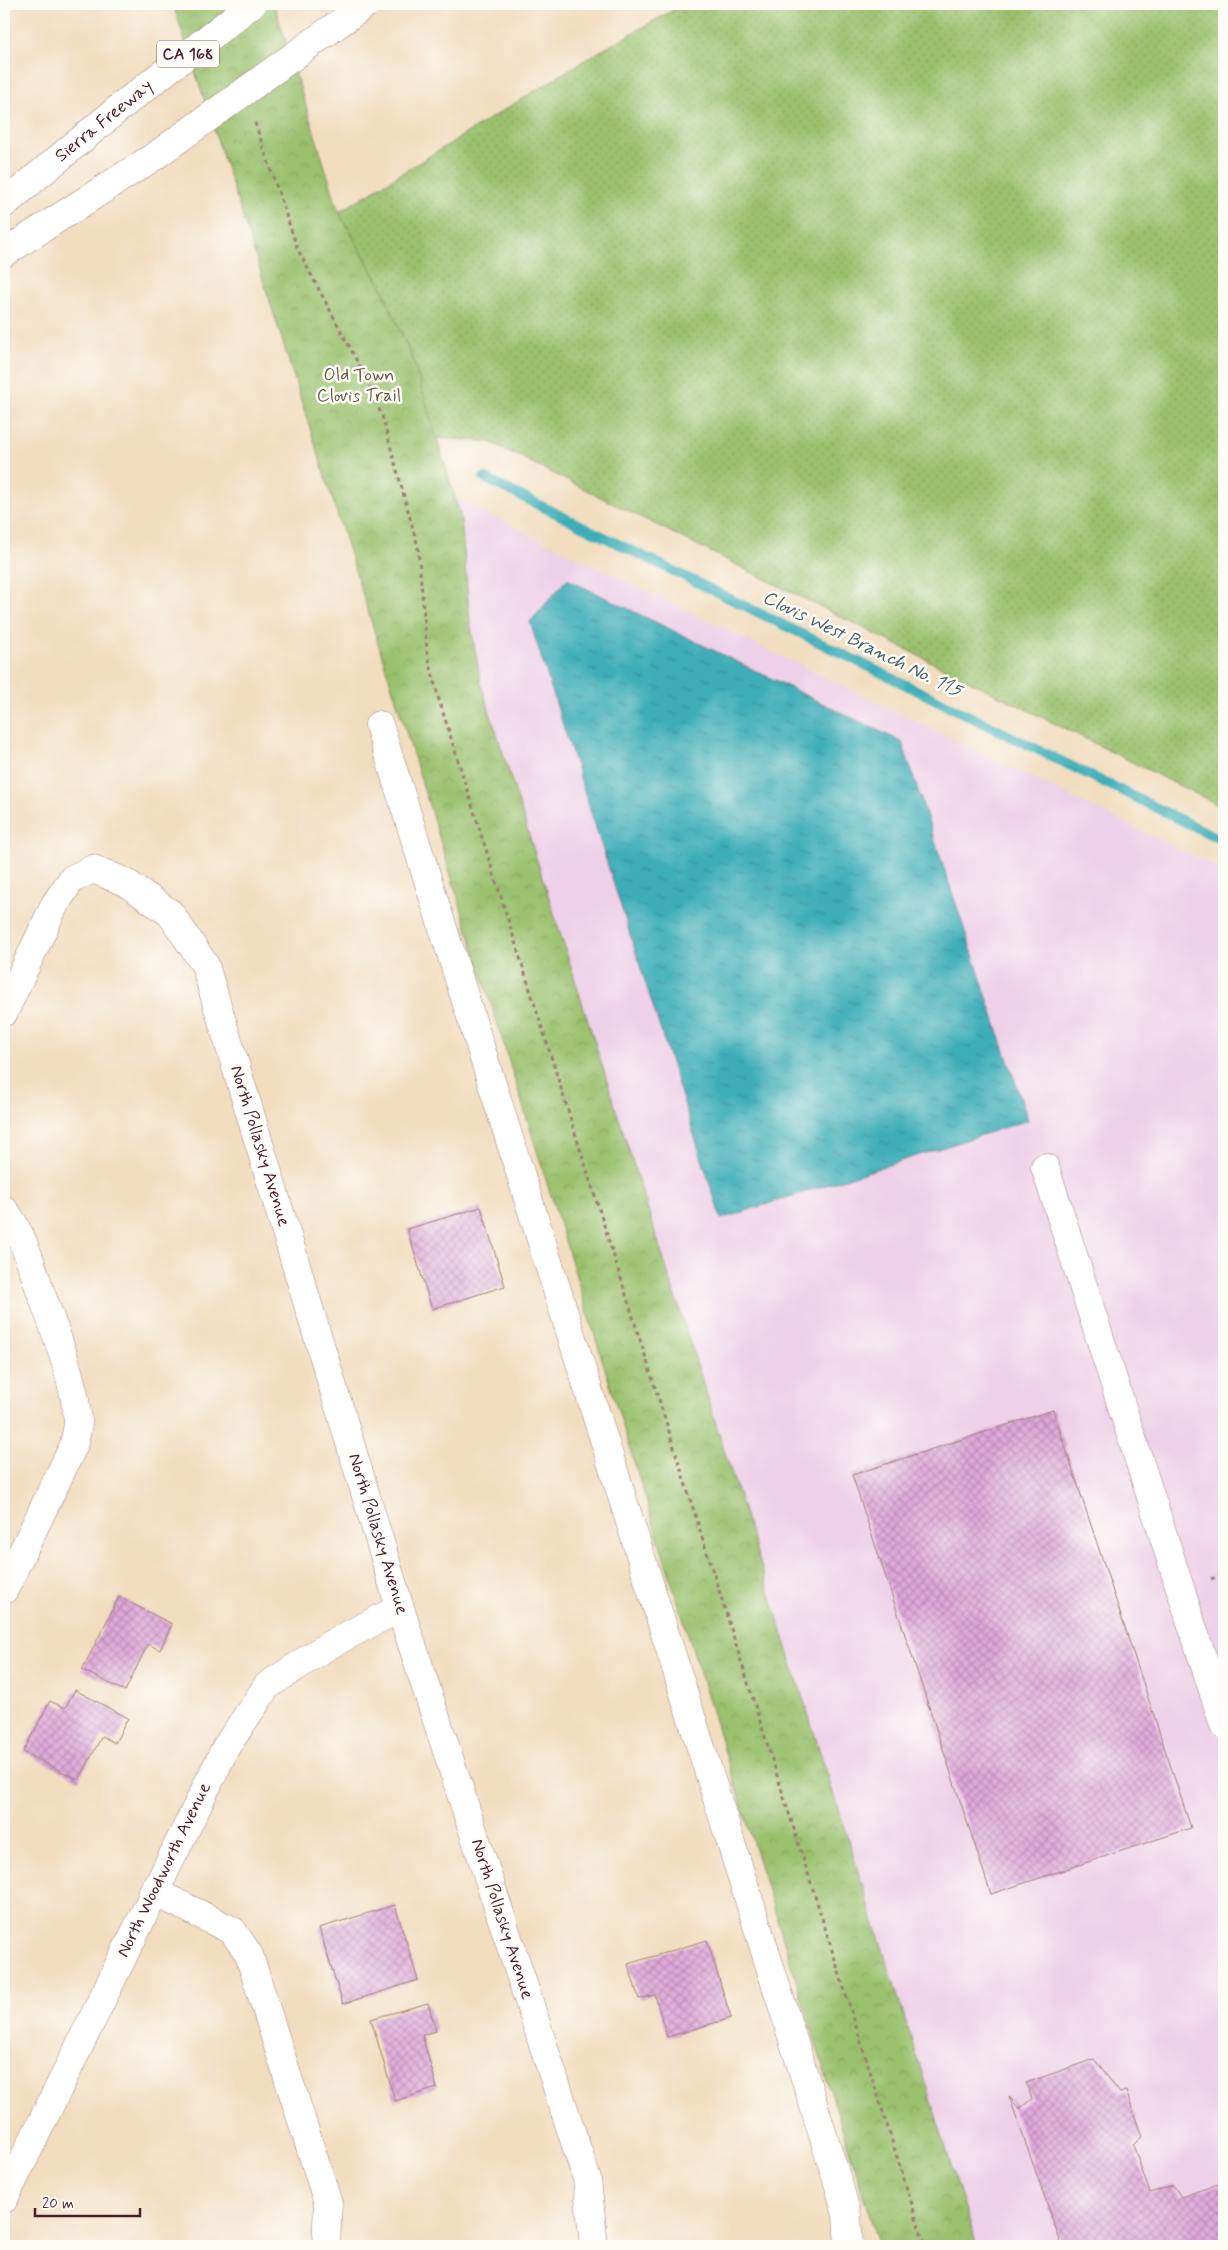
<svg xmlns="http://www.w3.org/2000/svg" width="1228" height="2250" font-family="Mynerve,sans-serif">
<defs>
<pattern id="grass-dots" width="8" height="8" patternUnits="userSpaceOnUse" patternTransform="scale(1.25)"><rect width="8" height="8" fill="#9ac16d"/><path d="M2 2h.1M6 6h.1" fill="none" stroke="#86a55f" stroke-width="1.8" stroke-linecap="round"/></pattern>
<pattern id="park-crowns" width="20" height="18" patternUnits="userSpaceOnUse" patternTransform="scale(1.25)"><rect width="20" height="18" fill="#9ac16d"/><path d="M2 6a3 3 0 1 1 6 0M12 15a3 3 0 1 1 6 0" fill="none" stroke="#86a55f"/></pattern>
<pattern id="water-ripples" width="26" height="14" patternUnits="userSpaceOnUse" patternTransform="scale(1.25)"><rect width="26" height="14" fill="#3daeb8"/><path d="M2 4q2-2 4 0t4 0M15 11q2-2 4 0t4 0" fill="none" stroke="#358d96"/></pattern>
<pattern id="building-cross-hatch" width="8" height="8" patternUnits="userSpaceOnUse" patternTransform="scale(1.25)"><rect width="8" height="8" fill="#dfa9db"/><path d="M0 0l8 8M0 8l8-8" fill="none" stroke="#b789b2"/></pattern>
</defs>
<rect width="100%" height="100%" fill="#fdfcf7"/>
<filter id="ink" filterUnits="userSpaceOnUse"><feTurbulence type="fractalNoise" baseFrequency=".02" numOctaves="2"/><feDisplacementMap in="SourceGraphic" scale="10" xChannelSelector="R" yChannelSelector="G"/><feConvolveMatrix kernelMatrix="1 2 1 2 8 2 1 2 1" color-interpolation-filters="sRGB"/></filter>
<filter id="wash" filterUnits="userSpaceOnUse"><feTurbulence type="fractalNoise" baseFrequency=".0096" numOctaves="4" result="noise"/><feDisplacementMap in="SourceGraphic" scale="20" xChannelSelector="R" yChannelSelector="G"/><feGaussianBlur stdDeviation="1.12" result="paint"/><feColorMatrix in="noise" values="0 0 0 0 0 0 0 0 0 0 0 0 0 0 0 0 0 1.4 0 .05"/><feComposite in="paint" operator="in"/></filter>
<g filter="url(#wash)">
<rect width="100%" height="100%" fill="#f2ddbf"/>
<path fill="#eed0e8" d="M 455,498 L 1224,871 L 1224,2246 L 977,2246 L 481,684 L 470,622 L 461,518 Z"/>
<path fill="url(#grass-dots)" stroke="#72704c" d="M 684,4 L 1224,5 L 1224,808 L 490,442 L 436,438 L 414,363 L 383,290 L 339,212 L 588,58 Z"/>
<path fill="url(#park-crowns)" stroke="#72704c" d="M 173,4 L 274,4 L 339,212 L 383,290 L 414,363 L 461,518 L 470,622 L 481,684 L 977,2246 L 879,2246 L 403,722 L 259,267 Z"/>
<path fill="url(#water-ripples)" stroke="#446672" d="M 567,579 L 902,742 L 1028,1120 L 721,1219 L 530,622 Z"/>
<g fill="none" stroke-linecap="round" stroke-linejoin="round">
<path stroke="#3daeb8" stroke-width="10" d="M 484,478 L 1224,841"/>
</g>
<g id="blocks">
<path fill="url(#building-cross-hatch)" d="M 481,1207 L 505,1286 L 432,1309 L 407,1229 Z
M 1053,1410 L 1191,1828 L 991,1894 L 852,1475 Z
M 119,1597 L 172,1624 L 160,1650 L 148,1644 L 125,1691 L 82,1670 Z
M 75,1690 L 128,1718 L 115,1743 L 102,1736 L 79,1780 L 23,1752 L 50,1701 L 65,1708 Z
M 395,1905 L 418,1980 L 343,2004 L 319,1928 Z
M 707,1940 L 731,2018 L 667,2037 L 655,1995 L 639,1999 L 628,1964 Z
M 428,2003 L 436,2031 L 422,2035 L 437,2088 L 395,2101 L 371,2019 Z
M 1094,2059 L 1120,2093 L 1126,2091 L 1142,2137 L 1133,2145 L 1150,2193 L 1173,2185 L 1181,2197 L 1224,2182 L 1224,2238 L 1199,2246 L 1062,2246 L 1009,2096 L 1019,2109 L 1032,2099 L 1026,2083 Z"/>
</g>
</g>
<g filter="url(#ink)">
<use href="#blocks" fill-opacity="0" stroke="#9e7e75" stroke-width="1"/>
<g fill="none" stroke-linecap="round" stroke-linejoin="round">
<g stroke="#9e7e75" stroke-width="29">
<path id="minor" d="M 379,725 L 839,2186 L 847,2215 L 849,2246
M 4,1012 L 55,904 L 72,879 L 93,869 L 125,882 L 170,913 L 205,965 L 400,1608 L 587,2179 L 594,2246
M 1045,1167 L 1224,1725
M 4,1210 C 23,1233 31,1264 41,1293 C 56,1334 74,1378 78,1421 C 78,1430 75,1439 73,1447 L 4,1590
M 153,1891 L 233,1931 L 249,1955 L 328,2203 L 326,2246
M 4,2199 L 226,1747 L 267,1686 L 329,1645 L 400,1608"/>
</g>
<g stroke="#9e7e75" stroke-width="29">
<path id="highway" d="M 4,204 L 124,104
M 4,253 L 155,156"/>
</g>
<path stroke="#9e7e75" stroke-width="3" stroke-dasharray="4 4" stroke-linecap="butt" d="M 255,123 L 298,250 L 366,378 L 382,416 L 418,547 L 427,652 L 439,700 L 925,2246
M 1211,1579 L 1222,1575"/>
<use href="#minor" stroke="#fff" stroke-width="28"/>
<use href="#highway" stroke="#fff" stroke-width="28"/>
<g stroke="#9e7e75" stroke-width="29" stroke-linecap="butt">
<path id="highway-bridge" d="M 124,104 L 252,4
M 155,156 L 366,4"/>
</g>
<use href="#highway-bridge" stroke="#fff" stroke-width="28"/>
</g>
</g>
<g text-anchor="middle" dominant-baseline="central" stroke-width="5" stroke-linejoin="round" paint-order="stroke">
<rect fill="#fdfcf7" stroke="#806168" stroke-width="1" x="157" y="40.5" width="62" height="27" rx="4"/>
<g font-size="16" font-weight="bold" fill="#4a1f2b">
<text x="188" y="54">CA 168</text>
</g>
<g font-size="18" fill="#4a1f2b" stroke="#fdfcf7">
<text transform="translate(104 121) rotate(-39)">Sierra Freeway</text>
<text transform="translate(260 1146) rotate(73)">North Pollasky Avenue</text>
<text transform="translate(378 1534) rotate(73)">North Pollasky Avenue</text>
<text transform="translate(164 1870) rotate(-64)">North Woodworth Avenue</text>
<text transform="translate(502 1919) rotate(72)">North Pollasky Avenue</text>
</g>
<g font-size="18" fill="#665842" stroke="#fdfcf7">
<text x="359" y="375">Old Town<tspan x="359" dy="21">Clovis Trail</tspan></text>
</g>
<g font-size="19" font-style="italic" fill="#445f6a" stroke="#fdfcf7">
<text transform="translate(862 644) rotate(26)">Clovis West Branch No. 115</text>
</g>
</g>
<rect width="1228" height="2250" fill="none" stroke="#fdfcf7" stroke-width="20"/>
<path d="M35 2208v8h105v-8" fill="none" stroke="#4a1f2b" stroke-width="2.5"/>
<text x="42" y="2208" font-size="15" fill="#4a1f2b" stroke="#fdfcf7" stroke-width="4" paint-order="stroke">20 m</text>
</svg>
